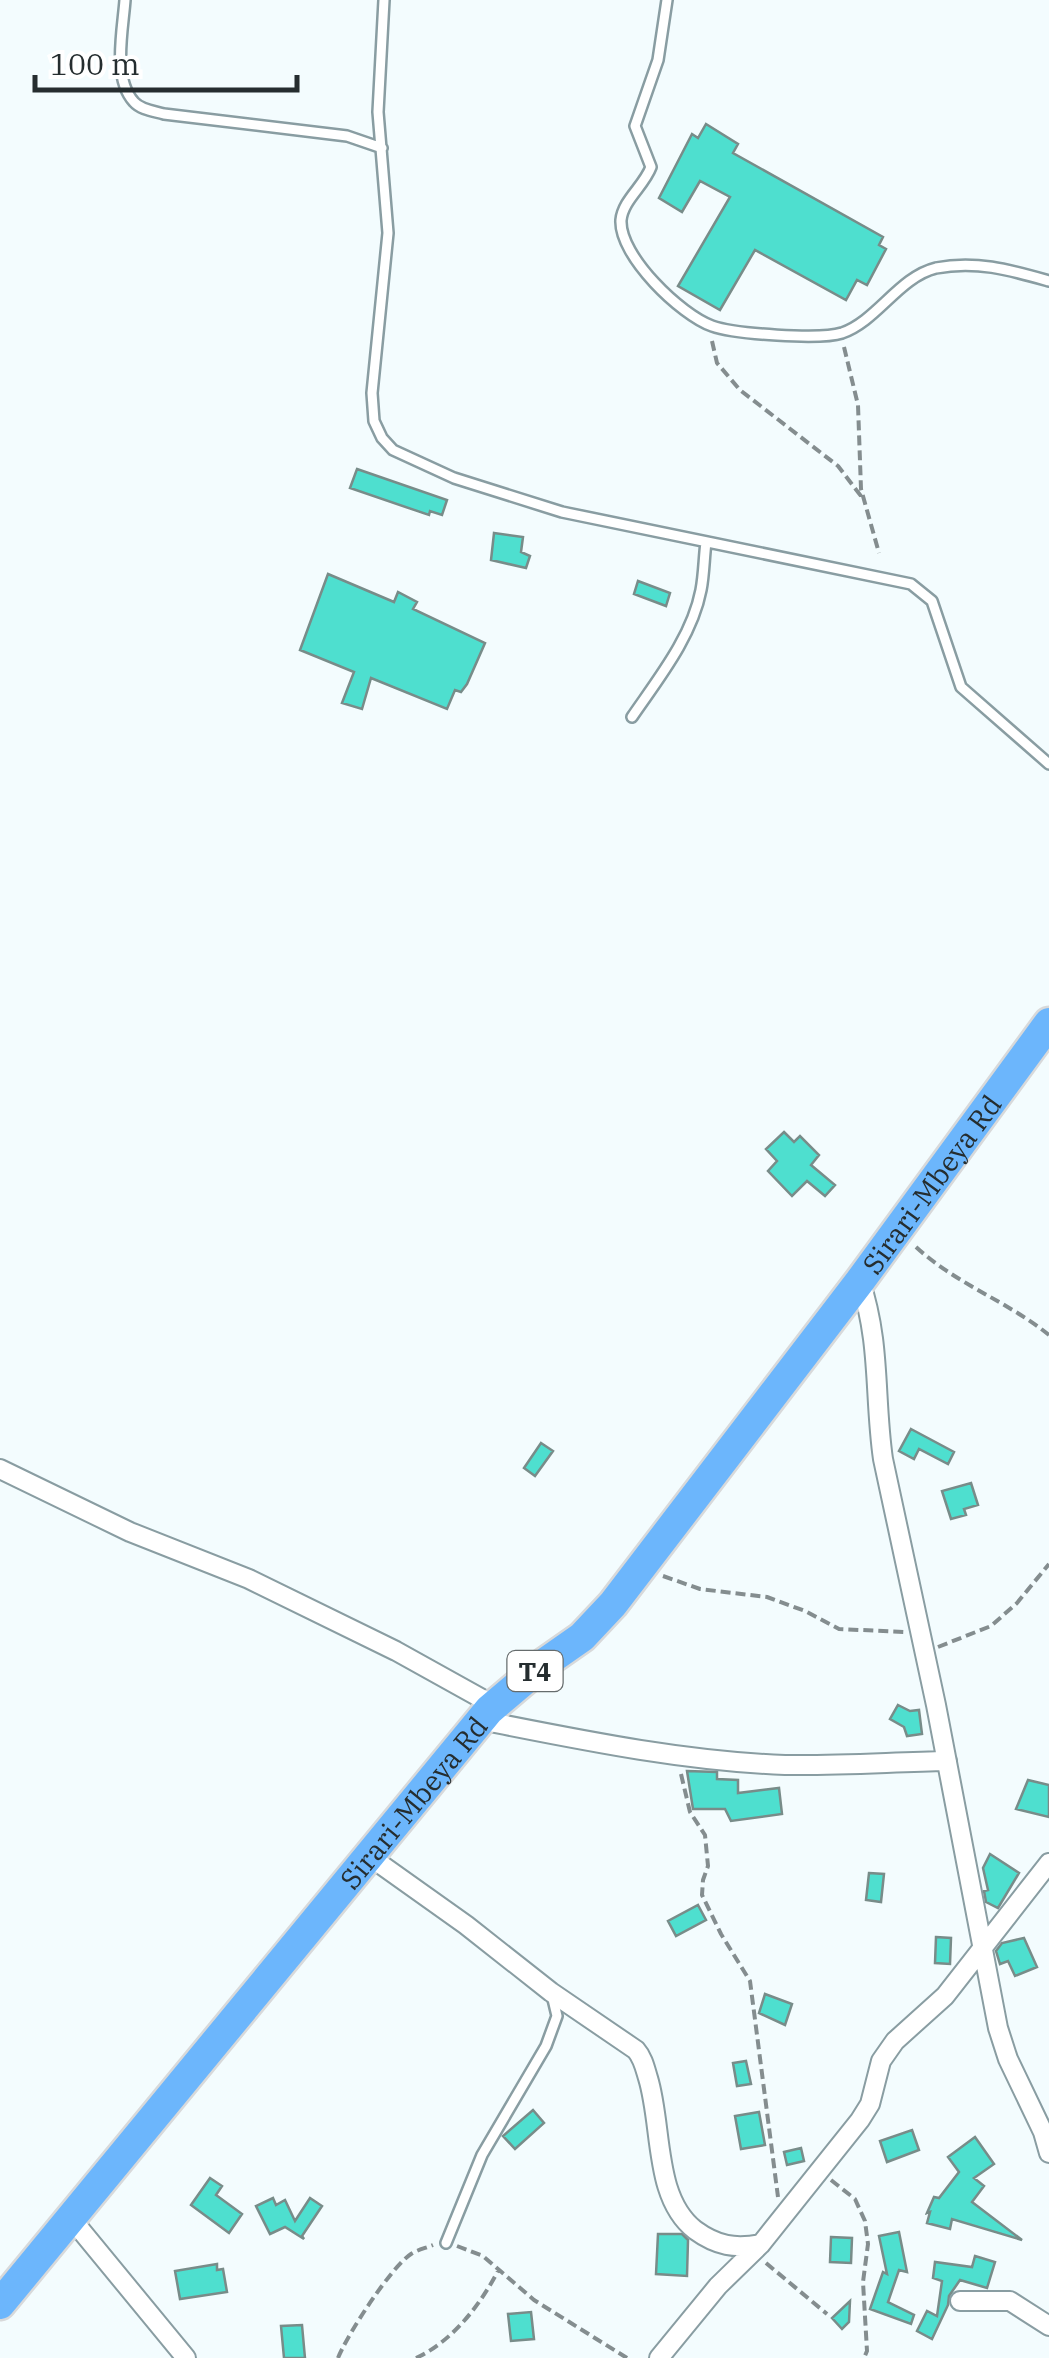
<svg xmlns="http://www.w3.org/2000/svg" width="1049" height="2358" font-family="'IBM Plex Serif',serif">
<rect width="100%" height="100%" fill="#f3fcfe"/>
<path fill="#4edfcf" stroke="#788c89" stroke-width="2.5" d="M 706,124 L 738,144 L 733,153 L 883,237 L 879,245 L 886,249 L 867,285 L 857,280 L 846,300 L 755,250 L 720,310 L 678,286 L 730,197 L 700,181 L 682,212 L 659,198 L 692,134 L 698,138 Z
M 357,469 L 447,500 L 442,515 L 430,511 L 429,515 L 350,488 Z
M 494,533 L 523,537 L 521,552 L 530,556 L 526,568 L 491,560 Z
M 328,574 L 394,602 L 398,592 L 417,602 L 413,609 L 485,643 L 467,684 L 461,692 L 455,690 L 447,709 L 371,678 L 362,709 L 342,703 L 354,672 L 300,650 Z
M 638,581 L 670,593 L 666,606 L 634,594 Z
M 784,1132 L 794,1142 L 800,1136 L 819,1155 L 811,1165 L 835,1185 L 825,1196 L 807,1181 L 792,1196 L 768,1171 L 777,1161 L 766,1149 Z
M 911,1429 L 954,1452 L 948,1464 L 919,1449 L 914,1459 L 899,1451 Z
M 541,1443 L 553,1451 L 535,1476 L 524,1468 Z
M 971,1483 L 978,1505 L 964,1509 L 966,1515 L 951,1519 L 942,1491 Z
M 898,1705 L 910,1711 L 919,1710 L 922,1734 L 907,1736 L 904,1727 L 890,1719 Z
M 687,1771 L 717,1772 L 717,1779 L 738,1780 L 738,1793 L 779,1788 L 782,1814 L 731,1821 L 725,1809 L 693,1809 Z
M 1028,1780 L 1049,1785 L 1049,1817 L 1016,1809 Z
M 990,1854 L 1019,1873 L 998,1908 L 986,1902 L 984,1891 L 988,1890 L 983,1868 Z
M 869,1873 L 884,1874 L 881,1902 L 866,1900 Z
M 698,1905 L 706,1920 L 676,1936 L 668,1921 Z
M 936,1937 L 951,1938 L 950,1964 L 935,1963 Z
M 1024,1938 L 1037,1967 L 1015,1976 L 1008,1961 L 1000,1964 L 996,1951 L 1002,1943 Z
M 765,1994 L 792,2004 L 785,2025 L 759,2013 Z
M 746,2061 L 751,2084 L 737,2086 L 733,2063 Z
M 533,2110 L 544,2123 L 515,2149 L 503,2136 Z
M 759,2112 L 765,2145 L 741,2149 L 735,2116 Z
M 912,2130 L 919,2150 L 887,2162 L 880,2141 Z
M 975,2137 L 994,2164 L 974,2178 L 984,2186 L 972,2202 L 1022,2240 L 952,2219 L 950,2229 L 927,2223 L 930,2212 L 927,2213 L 934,2197 L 939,2198 L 959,2172 L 948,2157 Z
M 801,2148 L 804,2161 L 787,2165 L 784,2152 Z
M 210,2178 L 222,2186 L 216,2195 L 242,2214 L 229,2233 L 191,2205 Z
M 273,2198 L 276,2205 L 285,2200 L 295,2221 L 310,2198 L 322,2206 L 302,2236 L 304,2239 L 285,2227 L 270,2234 L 256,2206 Z
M 899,2232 L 907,2272 L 899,2270 L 888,2302 L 914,2315 L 911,2324 L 870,2309 L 883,2272 L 887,2274 L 879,2236 Z
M 658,2234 L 682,2234 L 688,2240 L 687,2276 L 656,2274 Z
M 831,2237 L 852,2238 L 851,2263 L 830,2262 Z
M 975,2256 L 995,2262 L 987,2288 L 960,2280 L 949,2296 L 948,2305 L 932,2339 L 917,2331 L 927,2311 L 937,2316 L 942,2281 L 933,2278 L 935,2262 L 972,2267 Z
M 217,2264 L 217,2270 L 223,2269 L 227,2292 L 180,2299 L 175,2271 Z
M 850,2301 L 849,2322 L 842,2329 L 832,2318 Z
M 531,2312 L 534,2339 L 511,2341 L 508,2314 Z
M 302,2325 L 305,2358 L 284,2358 L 281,2326 Z"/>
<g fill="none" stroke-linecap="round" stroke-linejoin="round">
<g stroke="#899da2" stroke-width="14">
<path id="service" d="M 125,0 C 123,29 112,78 134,102 C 141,110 154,111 164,114 L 347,136 L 382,148
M 384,0 L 378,112 L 388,233 L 372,393 L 374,421 L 382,438 L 393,450 L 454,478 L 562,512 L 911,584 L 932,601 L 961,687 L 1049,764
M 667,0 L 658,60 L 635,126 L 651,167 C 644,186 623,200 621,220 C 619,256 681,315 712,326 C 734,334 820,340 842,333 C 877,321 899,277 936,268 C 976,260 1010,270 1049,281
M 632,717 C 658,679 692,637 701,590 C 704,575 704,558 706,542
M 446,2243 L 482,2155 L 546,2046 L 557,2016 L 552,1995"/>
</g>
<g stroke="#899da2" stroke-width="22">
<path id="minor" d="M 860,1281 C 881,1343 874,1397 883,1459 L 936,1705 L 998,2028 L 1008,2059 L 1043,2132 L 1049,2153
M 0,1469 L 130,1532 L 249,1579 L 396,1651 L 495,1706
M 480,1720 C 581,1740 682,1761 785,1765 C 839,1766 893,1762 947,1761
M 369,1856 L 466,1925 L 551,1992 L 636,2050 C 643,2058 645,2068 648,2078 C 663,2127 653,2197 695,2230 C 717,2246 735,2249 761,2244
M 70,2217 L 186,2358
M 960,2301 L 1010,2301 L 1049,2326
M 659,2358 L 718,2286 L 761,2244 L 860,2120 L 870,2104 L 881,2061 L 895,2041 L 945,1996 L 1049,1863"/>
</g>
<g stroke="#d8d9da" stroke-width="35">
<g id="trunk">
<path id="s1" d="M 0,2304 L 489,1710 L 542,1665 L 582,1637 L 613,1604 L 860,1281 L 1049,1023"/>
</g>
</g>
<path stroke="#848d8f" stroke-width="4" stroke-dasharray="10 5" stroke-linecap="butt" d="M 712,341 L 717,363 L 740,390 L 838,466 L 864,500
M 844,347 L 858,405 L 861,489 L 879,553
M 916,1247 C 956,1284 1007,1301 1049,1335
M 663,1576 L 700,1589 L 767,1597 L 805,1611 L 839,1629 L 904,1632
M 938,1647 L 991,1626 L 1017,1603 L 1049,1564
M 681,1774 L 690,1812 L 705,1835 L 708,1866 L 703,1880 L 702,1895 L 721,1934 L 750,1981 L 778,2197
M 831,2180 L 855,2199 L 865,2221 L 868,2244 L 863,2282 L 867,2351 L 864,2358
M 457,2246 L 483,2256 L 534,2300 L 627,2358
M 766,2263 L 827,2314
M 338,2358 C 347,2335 391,2267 411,2254 C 417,2250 426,2248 433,2245
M 416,2358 C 453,2341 481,2304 499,2269"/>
<use href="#service" stroke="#fff" stroke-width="9"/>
<use href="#minor" stroke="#fff" stroke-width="18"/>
<use href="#trunk" stroke="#6cb6fc" stroke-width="30"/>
</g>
<g text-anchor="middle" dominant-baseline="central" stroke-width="10" stroke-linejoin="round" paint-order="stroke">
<rect fill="#fff" stroke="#666c6d" stroke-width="2.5" x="507.5" y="1651" width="55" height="40" rx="8"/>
<g font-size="25" font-weight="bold" fill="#252d2f">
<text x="535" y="1671">T4</text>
</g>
<g font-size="28" fill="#252d2f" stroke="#fff">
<text stroke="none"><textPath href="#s1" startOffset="1460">Sirari-Mbeya Rd</textPath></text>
<text stroke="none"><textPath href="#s1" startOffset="650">Sirari-Mbeya Rd</textPath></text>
</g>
</g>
<path d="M35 75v15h262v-15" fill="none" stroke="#252d2f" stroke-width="5"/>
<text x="50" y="75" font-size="30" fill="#252d2f" stroke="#ffffff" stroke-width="8" paint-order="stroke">100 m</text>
</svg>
